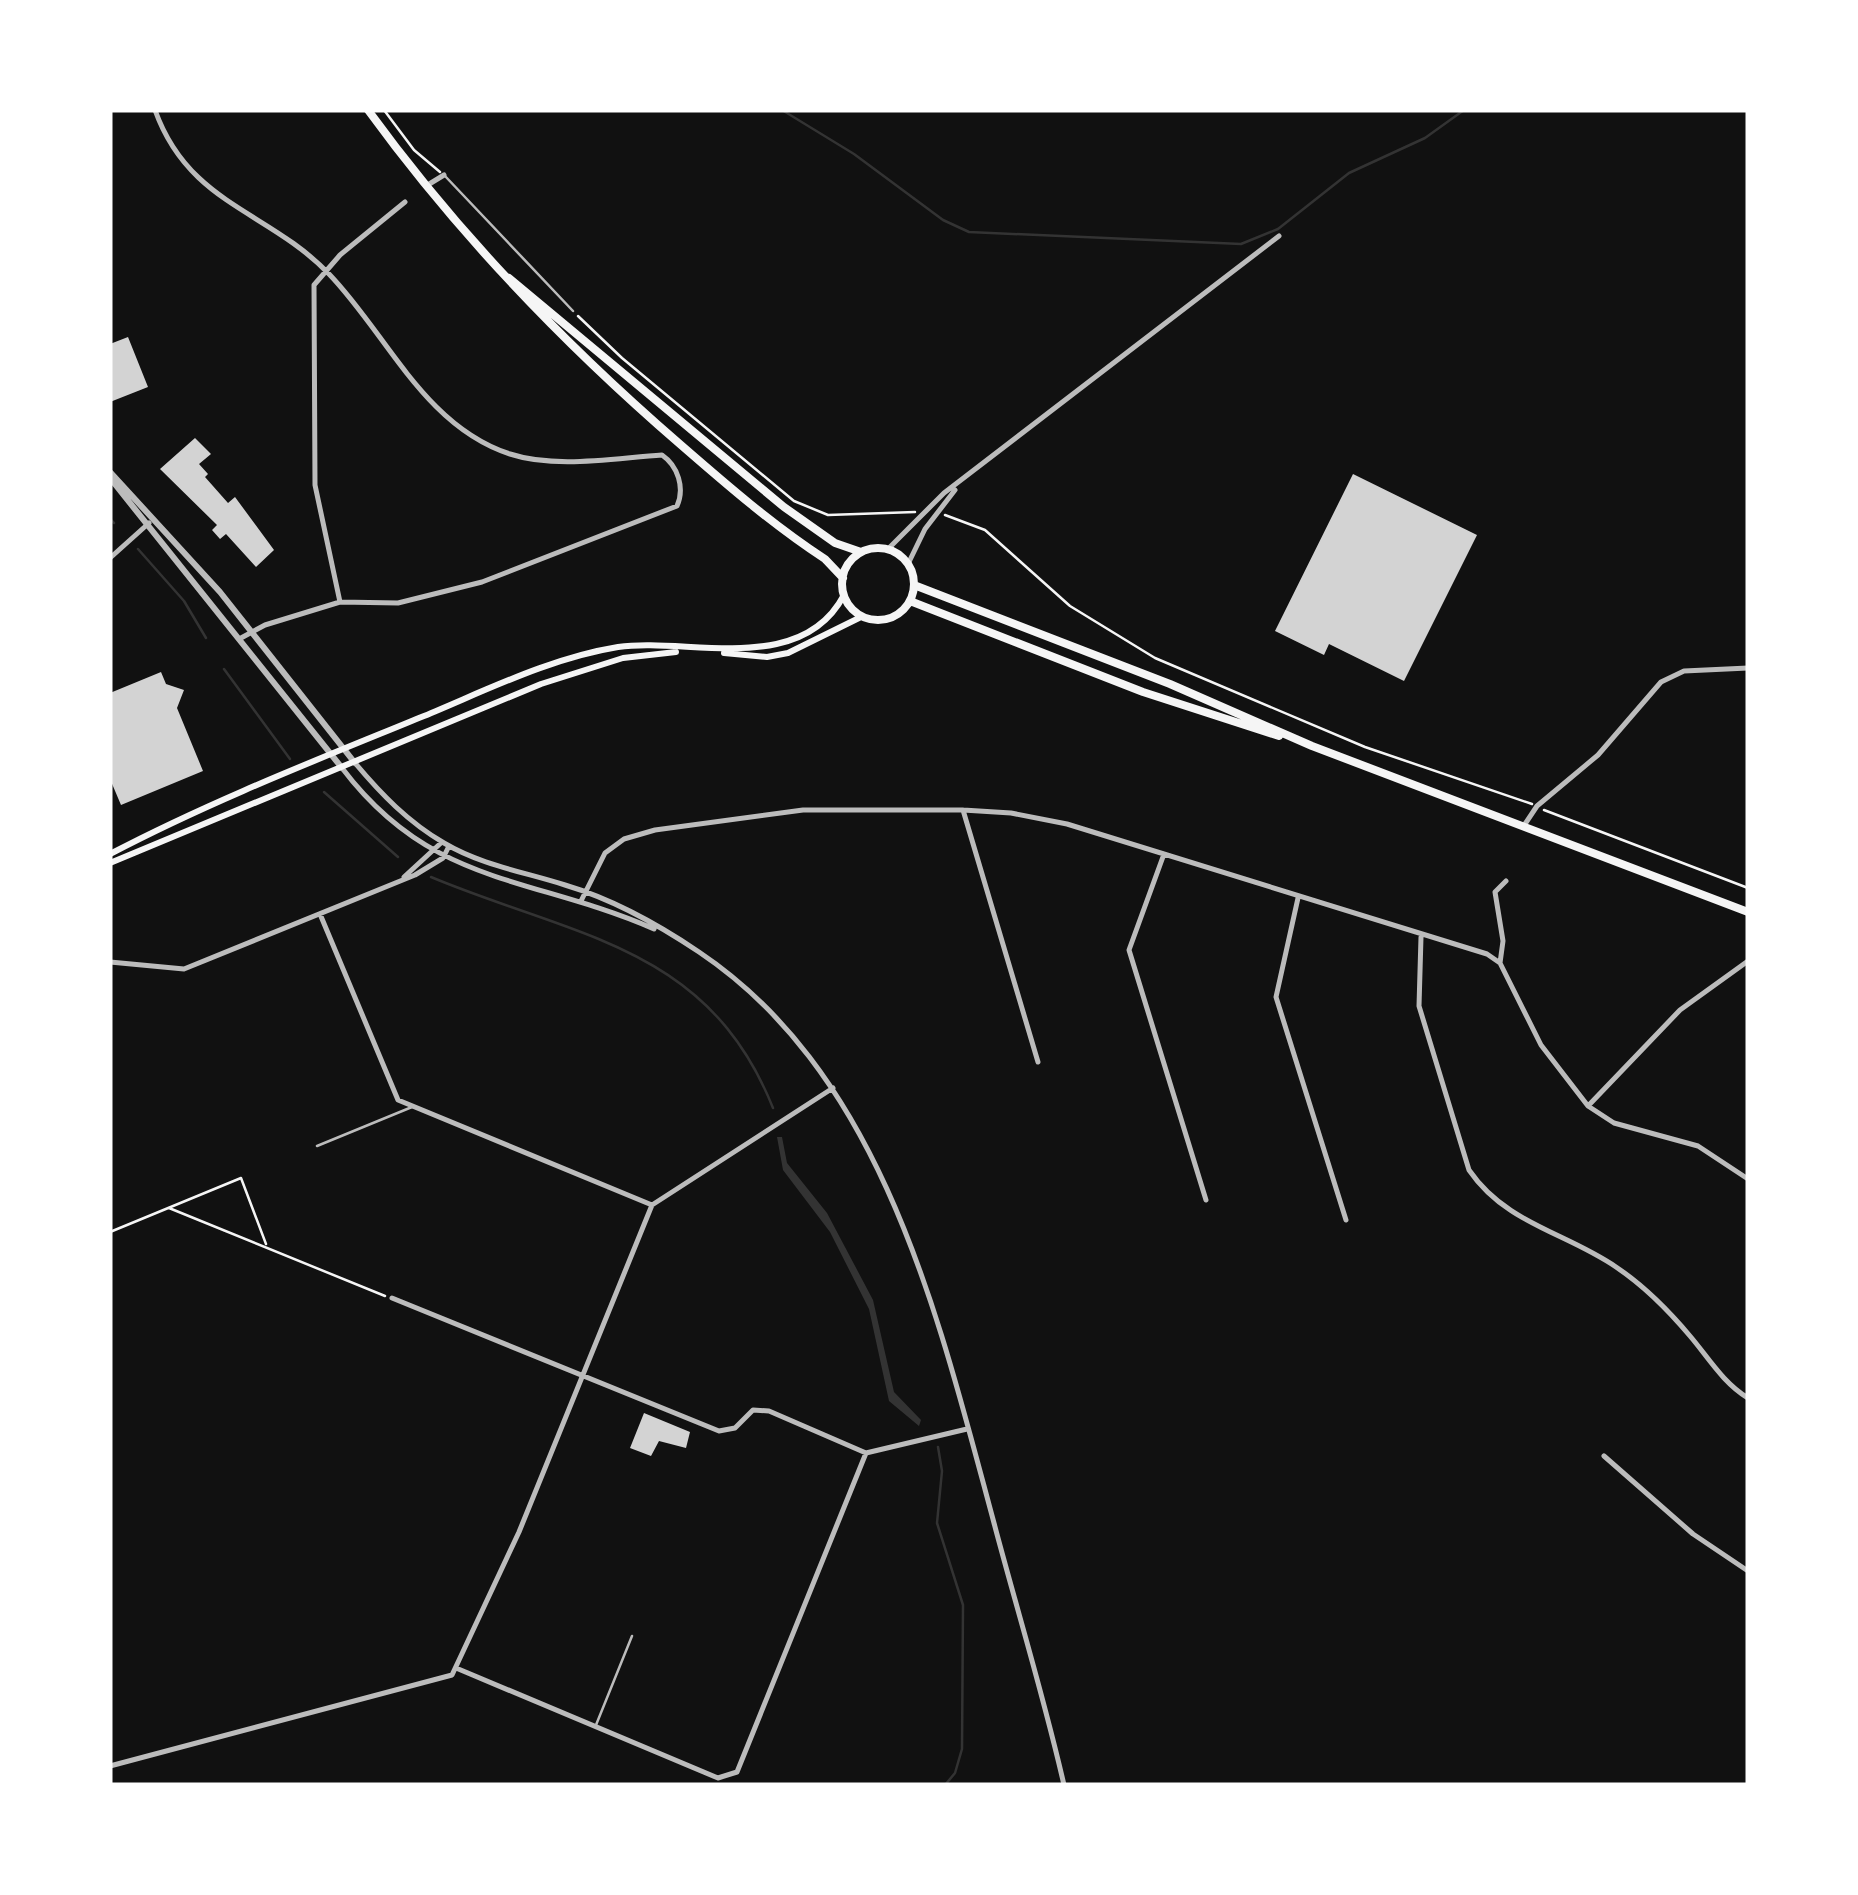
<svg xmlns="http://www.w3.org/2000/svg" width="1858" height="1895" font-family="'Open Sans',sans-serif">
<rect width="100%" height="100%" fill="#111"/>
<path fill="#333" d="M 777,1137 L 782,1137 L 787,1163 L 827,1213 L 873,1300 L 894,1392 L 921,1420 L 919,1426 L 889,1401 L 869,1309 L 830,1232 L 783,1170 Z"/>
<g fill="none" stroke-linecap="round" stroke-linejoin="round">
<path stroke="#333" stroke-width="2.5" d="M 782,110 L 854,154 L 943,220 L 969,232 L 1241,244 L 1278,229 L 1349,173 L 1425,138 L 1464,110
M 110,519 L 114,523
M 138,549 L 184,601 L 206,638
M 224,669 L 290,759
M 324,792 L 398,857
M 431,877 C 574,937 708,945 773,1108
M 938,1447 L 942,1471 L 937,1523 L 963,1605 L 962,1749 L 955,1773 L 945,1785"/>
</g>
<path fill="#d3d3d3" d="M 128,337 L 148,387 L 110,402 L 110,344 Z
M 195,438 L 211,454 L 199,464 L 208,474 L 205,477 L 228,503 L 235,497 L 274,550 L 256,567 L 226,534 L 220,539 L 212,530 L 217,525 L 160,469 Z
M 1353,474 L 1477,535 L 1404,681 L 1329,644 L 1324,655 L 1275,631 Z
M 161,672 L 166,684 L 184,690 L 177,708 L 203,771 L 121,805 L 110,779 L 110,693 Z
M 644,1413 L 690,1432 L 686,1448 L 659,1441 L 651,1456 L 630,1448 Z"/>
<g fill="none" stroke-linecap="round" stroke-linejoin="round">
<path stroke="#f5f5f5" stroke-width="2.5" d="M 384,110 L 414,150 L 440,172
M 578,316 L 622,358 L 794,501 L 828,515 L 915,512
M 945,515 L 985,530 L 1070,606 L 1155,658 L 1365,747 L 1532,804
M 1544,810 L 1748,888
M 169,1208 L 385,1296
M 110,1232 L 241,1178 L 266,1244"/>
<path stroke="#bcbcbc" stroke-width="2.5" d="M 445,176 L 573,311
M 317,1146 L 412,1107
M 596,1725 L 632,1636"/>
<path stroke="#bcbcbc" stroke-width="5" d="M 155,110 C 189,205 268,210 329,274 C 387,334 424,426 510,454 C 556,469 615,458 662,455 C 678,466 685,488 677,506 L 482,582 L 398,603 L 340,602 L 265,625 L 241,638
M 426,186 L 444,175
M 887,550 L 944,493 L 1279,236
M 110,558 L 149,523
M 908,564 L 925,529 L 955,490
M 340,602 L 315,485 L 314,285 L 340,255 L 405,202
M 355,763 C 381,794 408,822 444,843 C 481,865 524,872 565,885 C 612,899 659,925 699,952 C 884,1076 939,1320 994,1523 C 1017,1610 1044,1697 1064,1785
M 342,768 C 432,887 530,875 654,929
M 963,810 L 1038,1062
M 1523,827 L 1537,806 L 1598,755 L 1661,682 L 1684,671 L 1748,668
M 1164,854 L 1129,950 L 1206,1200
M 404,877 L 442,842
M 1506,881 L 1495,892 L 1503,941 L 1500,963 L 1541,1045 L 1588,1106 L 1614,1123 L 1698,1146 L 1748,1179
M 1298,898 L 1276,997 L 1346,1220
M 581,901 L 605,853 L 624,839 L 655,830 L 803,810 L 963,810 L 1011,813 L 1067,824 L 1487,954 L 1500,963
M 320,914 L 398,1100 L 652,1205
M 1421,937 L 1419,1006 L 1469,1170 C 1506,1224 1565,1232 1616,1267 C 1643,1285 1669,1311 1690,1336 C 1708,1357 1723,1383 1748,1398
M 110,962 L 184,969 L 415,875 L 443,858 L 449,846
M 1588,1106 L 1680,1010 L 1748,961
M 392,1298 L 719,1431 L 735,1428 L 753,1410 L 769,1411 L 866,1453
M 1604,1456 L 1693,1534 L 1748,1571
M 456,1668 L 718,1778 L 737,1772 L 866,1453 L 967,1429
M 110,1766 L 452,1675 L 519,1532 L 652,1205 L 833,1088"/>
<path stroke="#bcbcbc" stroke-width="6" d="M 110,472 L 220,592 L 355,763
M 110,478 L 342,768"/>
<path stroke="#f5f5f5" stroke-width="6" d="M 724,653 L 767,657 L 788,653 L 861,617
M 110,854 C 211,801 319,759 424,716 C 487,690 550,658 618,647 C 688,637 801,677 844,595
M 110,863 L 541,684 L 623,658 L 676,652"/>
<path stroke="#f5f5f5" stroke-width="8" d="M 368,110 C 459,235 564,344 681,445 C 727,485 773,525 825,559 L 843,578
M 509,278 L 784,507 L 835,543 L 861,552
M842 584a36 36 0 1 1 72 0a36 36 0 1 1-72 0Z
M 914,585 L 1170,684 L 1312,746 L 1748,912
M 910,601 L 1143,692 L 1279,736"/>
</g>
<rect width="1858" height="1895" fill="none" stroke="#ffffff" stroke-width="225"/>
</svg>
